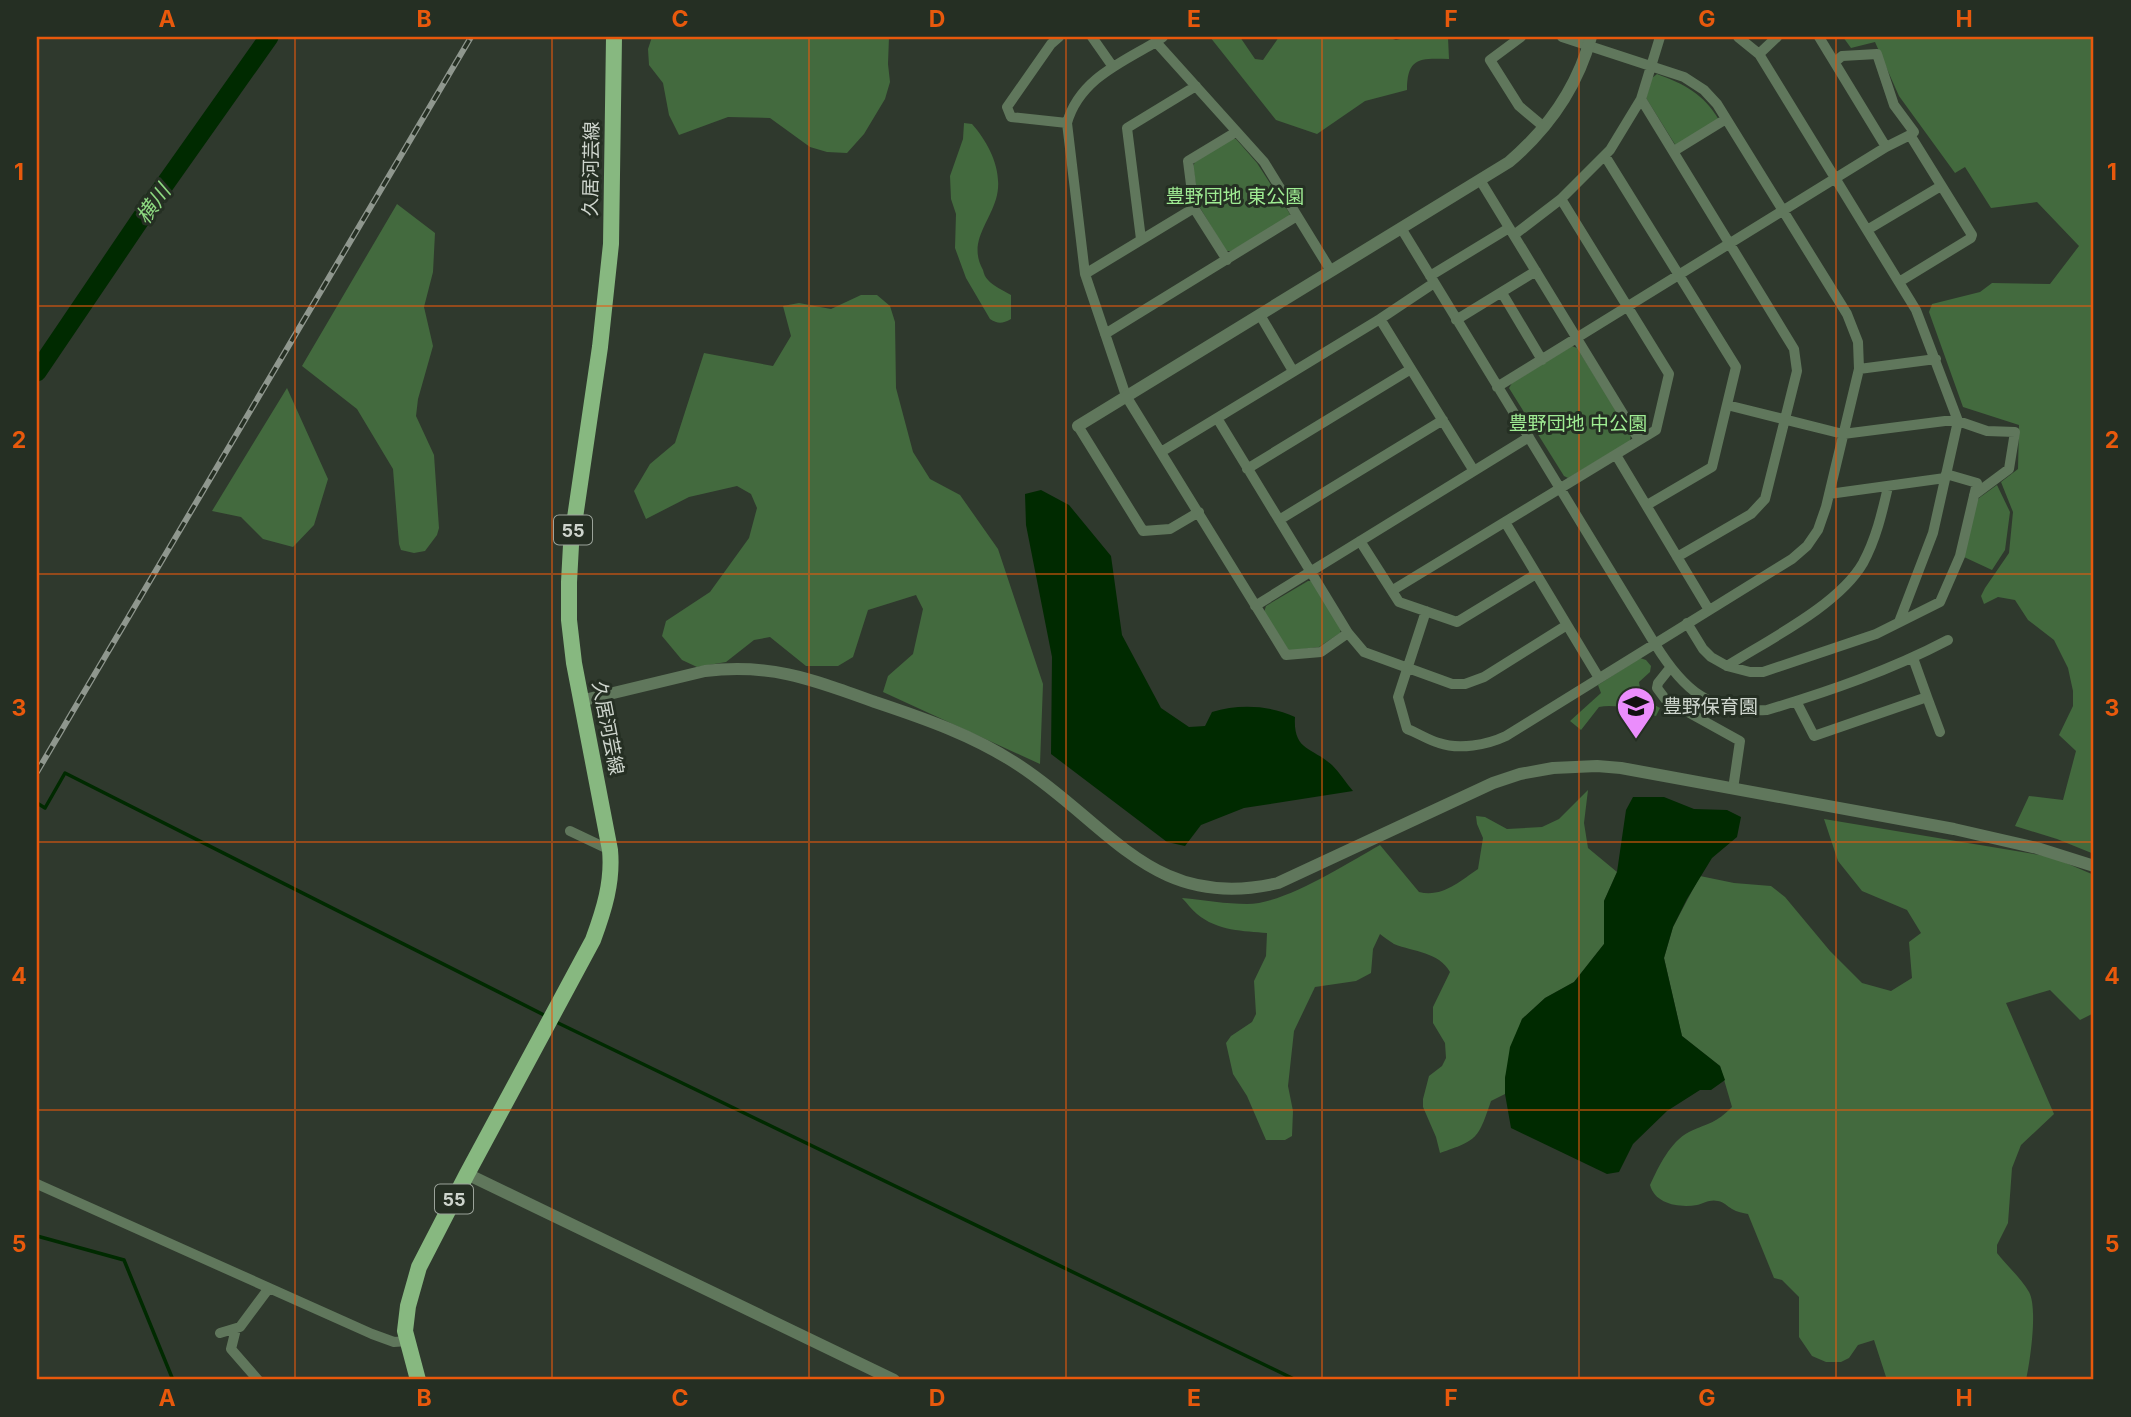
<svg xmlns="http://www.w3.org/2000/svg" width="2131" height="1417" font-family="Inter,'Noto Sans JP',sans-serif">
<rect width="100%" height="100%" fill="#2f392d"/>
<path fill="#436a3e" d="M 652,37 L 889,37 L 888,64 L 890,82 L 885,99 L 864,134 L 847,153 L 827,152 L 810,147 L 770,118 L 728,117 L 679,135 L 669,115 L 663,83 L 649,65 L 648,49 Z
M 1210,37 L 1240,37 L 1255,59 L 1263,60 L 1279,37 L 1387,37 L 1396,40 L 1409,37 L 1448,37 L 1449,59 C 1420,58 1407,57 1407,90 L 1365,101 L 1317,134 L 1276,120 Z
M 1843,37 L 2094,37 L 2094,854 L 2057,839 L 2015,826 L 2029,796 L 2063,800 L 2076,751 L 2059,735 L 2073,706 L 2073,691 L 2068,668 L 2054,640 L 2028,620 L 2015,600 L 1998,597 L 1984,604 L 1981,596 L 1985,588 L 2009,553 L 2013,512 L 2001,482 L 2018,469 L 2019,425 L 1963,407 L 1929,312 L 1932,304 L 1980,292 L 1992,283 L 2050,284 L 2079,246 L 2037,202 L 1991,208 L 1965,167 L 1955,173 L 1899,96 L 1875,42 L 1851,48 Z
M 1657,74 C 1684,84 1704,94 1719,120 L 1676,146 L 1646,98 L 1652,78 Z
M 964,123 L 972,124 C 989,143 1004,172 996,199 C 988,225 968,243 983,270 C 984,274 985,277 988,280 C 993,286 1004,291 1011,295 L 1011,319 C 1002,324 998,324 990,319 L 966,278 L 955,248 L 956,214 L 951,199 L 950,176 L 963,139 Z
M 1232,139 L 1236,139 L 1257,163 L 1290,214 L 1288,218 L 1231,251 L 1226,251 L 1199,206 L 1193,166 L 1195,162 Z
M 397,204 L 435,233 L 433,272 L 424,307 L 433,346 L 418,399 L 416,416 L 434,455 L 439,528 L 437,535 L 425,551 L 414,553 L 401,550 L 399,544 L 393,469 L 357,409 L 302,366 Z
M 861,295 L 877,295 L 890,306 L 895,322 L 896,388 L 913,452 L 930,479 L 960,495 L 998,549 L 1043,684 L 1040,764 L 883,692 L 888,676 L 913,654 L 923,609 L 916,595 L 868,610 L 853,657 L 838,666 L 806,666 L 770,637 L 754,640 L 726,662 L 697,667 L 682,660 L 662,636 L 666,621 L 710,592 L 749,538 L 757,508 L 751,494 L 737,486 L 689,497 L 646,519 L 634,491 L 650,464 L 675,443 L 704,353 L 773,366 L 791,336 L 783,306 L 799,303 L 831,309 Z
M 1572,346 L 1577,348 L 1631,434 L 1630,441 L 1568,478 L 1564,476 L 1509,388 L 1512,383 Z
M 287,388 L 328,479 L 314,525 L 293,547 L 263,539 L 241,517 L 212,511 Z
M 1997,485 L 2010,512 L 2005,550 L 1992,570 L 1964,557 L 1975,505 L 1979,498 Z
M 1308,581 L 1312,581 L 1341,629 L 1340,633 L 1319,647 L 1289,651 L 1264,612 L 1266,606 Z
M 1640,658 L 1646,660 L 1651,666 L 1650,672 L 1639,682 C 1641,697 1648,701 1660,708 L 1656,716 C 1639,711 1616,703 1599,707 L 1581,730 L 1570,721 L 1601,693 L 1598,685 Z
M 1588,790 L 1584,823 L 1588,848 L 1617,872 L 1604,901 L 1604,944 L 1574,982 L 1545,998 L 1522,1019 L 1505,1078 L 1505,1094 L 1491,1101 C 1478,1139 1478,1140 1440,1153 L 1436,1137 L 1423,1107 L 1423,1099 L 1429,1076 L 1442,1066 L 1446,1058 L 1445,1043 L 1433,1023 L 1433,1007 L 1450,972 C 1439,952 1414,952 1394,944 C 1389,941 1384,937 1380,934 L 1373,949 L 1371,973 L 1356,981 L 1315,987 L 1294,1031 L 1288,1086 L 1293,1111 L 1292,1136 L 1285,1140 L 1266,1140 L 1247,1096 L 1233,1074 L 1226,1043 L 1231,1036 L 1252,1022 L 1256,1014 L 1254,981 L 1266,956 L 1267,933 C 1244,931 1217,931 1197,914 C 1192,910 1187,903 1182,898 C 1204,900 1226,904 1247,904 C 1285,904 1346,864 1380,845 L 1419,892 C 1442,898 1460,881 1478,869 L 1483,838 L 1477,824 L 1476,816 L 1485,817 L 1507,829 L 1542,827 L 1559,819 Z
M 1824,819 L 2052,857 L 2094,875 L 2094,1013 L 2080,1020 L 2050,990 L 2006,1003 L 2054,1114 L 2021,1145 L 2012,1168 L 2008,1223 L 1997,1245 L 1997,1253 C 2007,1266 2021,1278 2029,1292 C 2038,1308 2030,1362 2026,1380 L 1887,1380 L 1874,1340 L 1858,1345 L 1849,1358 L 1841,1362 L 1826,1362 L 1812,1356 L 1799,1337 L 1799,1297 L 1782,1280 L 1774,1278 L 1748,1214 C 1743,1213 1737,1212 1732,1209 C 1727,1206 1724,1202 1718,1201 C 1710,1199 1704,1203 1697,1205 C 1679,1208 1655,1204 1650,1185 C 1659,1166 1670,1142 1689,1132 C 1710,1122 1715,1124 1732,1107 L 1720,1066 L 1682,1036 L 1664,958 L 1673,927 L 1700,876 L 1734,883 L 1771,886 L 1785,897 L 1830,951 L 1862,983 L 1891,991 L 1912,978 L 1909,942 L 1921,933 L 1907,910 L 1862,891 L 1838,861 Z"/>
<path fill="#002a00" d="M 1041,490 L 1069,505 L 1111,556 L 1122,635 L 1161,708 L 1189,727 L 1205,726 L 1212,712 C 1238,704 1270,705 1295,717 C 1293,751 1312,747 1332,765 C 1340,773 1346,783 1353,791 L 1244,808 L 1201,825 L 1185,846 L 1167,842 L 1051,754 L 1052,657 L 1026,525 L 1025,494 Z
M 1633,797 L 1664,797 L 1694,809 L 1727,810 L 1741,817 L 1737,837 L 1712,858 L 1687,899 L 1673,927 L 1664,958 L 1682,1036 L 1720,1066 L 1725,1080 L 1711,1090 L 1700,1090 L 1667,1111 L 1633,1144 L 1619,1172 L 1607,1174 L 1511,1128 L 1505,1094 L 1505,1078 L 1510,1047 L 1522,1019 L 1545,998 L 1574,982 L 1604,944 L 1604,901 L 1617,872 L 1626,810 Z"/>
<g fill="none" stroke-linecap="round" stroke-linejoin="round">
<path stroke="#002a00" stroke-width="3.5" d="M 37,803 L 45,808 L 65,773 L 548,1017
M 554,1021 L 1296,1380
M 37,1236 L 124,1260 L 173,1380"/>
<path stroke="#002a00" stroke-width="19" d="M 37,372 L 146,211 L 269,37"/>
<path stroke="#60775c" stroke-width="10" d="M 1059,37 L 1051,44 L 1007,107 L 1011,117 L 1067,123 L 1085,274 L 1126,396 L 1286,655 L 1321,652 L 1348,633
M 1092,37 L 1113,67
M 1163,37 L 1156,42 L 1264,162 L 1331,271
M 1521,37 L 1490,60 L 1519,106 L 1544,127
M 1738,37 L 1759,54 L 1916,310 L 1958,421 L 1933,533 L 1899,622
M 1819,37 L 1886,147
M 1759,54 L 1777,37
M 1835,62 L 1842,56 L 1877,54 L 1894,105 L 1914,132 L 1910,135 L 1972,235 L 1971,238 L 1899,282
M 1641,99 L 1794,349 L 1797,371 L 1765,499 L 1751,514 L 1677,557
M 1067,123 C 1079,80 1120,63 1156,42
M 1674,151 L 1726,119
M 1605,156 L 1736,367 L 1712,467 L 1647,505
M 1480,180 L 1639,440
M 1401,228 L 1655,644 C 1684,691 1710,713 1767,710 C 1830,691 1891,670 1948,640
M 1867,230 L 1941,186
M 1514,235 L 1561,199 L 1610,150 L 1641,99 L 1660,37
M 1141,239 L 1127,128 L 1196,86
M 1227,260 L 1194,208 L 1188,161 L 1236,132
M 1085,274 L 1194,208
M 1430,276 L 1509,228
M 1502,293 L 1542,360
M 1260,315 L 1293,371
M 1380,319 L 1474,471
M 1456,320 L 1536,271
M 1105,334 L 1297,216
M 1859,369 L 1936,359
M 1497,387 L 1886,147 L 1910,135
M 1727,405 L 1843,434 L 1945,421 L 1958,421 L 1987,431 L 2015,432 L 2009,469 L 1974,495
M 1217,418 L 1348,633 L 1364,652 L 1452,684 L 1465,684 L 1484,677 L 1567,625
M 1078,426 L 1143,531 L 1170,529 L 1199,512
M 1161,452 L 1380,319 L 1434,283
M 1616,455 L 1709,610
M 1247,469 L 1411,369
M 1829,494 L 1945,478
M 1279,520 L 1443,420
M 1505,522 L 1599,678
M 1360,541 L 1399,602 L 1457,622 L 1536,574
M 1393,590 L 1656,430 L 1669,374 L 1561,199
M 1255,606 L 1529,437
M 1426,611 L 1398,697 L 1407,729 C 1418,733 1428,740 1439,743 C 1459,750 1487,745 1506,736 L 1792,559 L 1807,546 L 1818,530 L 1826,507 L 1859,369 L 1858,342 L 1847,314 L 1717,104 L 1704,90 L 1684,77 L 1562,37
M 1687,623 L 1703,649 L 1711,657 L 1727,666 L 1750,672 L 1763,672 L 1876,634 L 1940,602 L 1960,556 L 1977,483 L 1946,474
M 1727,666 C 1768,640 1839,605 1863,563 C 1876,539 1882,513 1888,487
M 1670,668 L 1658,683 L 1657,688 L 1666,700 L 1740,741 L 1733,789
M 1927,697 L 1940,732
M 1796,701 L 1814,736 L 1927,697 L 1913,658
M 570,831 L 610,850
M 37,1184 L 372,1334 L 394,1342 L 407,1341
M 236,1329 L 231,1349 L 258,1380
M 220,1333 L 240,1327 L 269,1288"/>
<path stroke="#60775c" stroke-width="12" d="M 1078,426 L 1509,162 C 1549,128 1577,88 1591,37
M 580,701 L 705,671 C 772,663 814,680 875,702 C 926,719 975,736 1020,766 C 1111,826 1154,912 1278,883 L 1493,783 L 1520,774 L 1553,768 L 1597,766 L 1621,768 L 1954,829 L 2037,848 L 2094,866
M 467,1174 L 894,1380"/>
<path stroke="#87b880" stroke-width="16" d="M 418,1380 L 405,1331 L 408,1306 L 419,1267 L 467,1174 L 593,940 C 604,910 613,882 610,850 L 574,663 L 569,620 L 569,582 L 571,545 L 600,347 L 611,244 L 614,37"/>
<g stroke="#8f978e" stroke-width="6">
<path id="rail" d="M 37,772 L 471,37"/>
</g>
<use href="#rail" stroke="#252f23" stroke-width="3.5" stroke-dasharray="10" stroke-linecap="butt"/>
</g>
<path fill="none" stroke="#e8590c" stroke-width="2" stroke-opacity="0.55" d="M 295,37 L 295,1380M 552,37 L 552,1380M 809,37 L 809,1380M 1066,37 L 1066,1380M 1322,37 L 1322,1380M 1579,37 L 1579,1380M 1836,37 L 1836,1380M 37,306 L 2094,306M 37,574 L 2094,574M 37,842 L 2094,842M 37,1110 L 2094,1110"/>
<defs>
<g id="school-pin" transform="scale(2.0125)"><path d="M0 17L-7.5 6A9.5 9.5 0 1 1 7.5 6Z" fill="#eb8dfc" stroke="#252f23"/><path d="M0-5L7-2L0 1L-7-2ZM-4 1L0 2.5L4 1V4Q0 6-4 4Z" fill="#111"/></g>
</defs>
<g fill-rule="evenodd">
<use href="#school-pin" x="1636" y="706"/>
</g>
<g text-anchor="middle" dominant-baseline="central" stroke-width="6" stroke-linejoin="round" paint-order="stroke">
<g fill="#252f23" stroke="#9ba39a" stroke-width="2">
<rect x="554" y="515.5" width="38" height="29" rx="5"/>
<rect x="435" y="1184.5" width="38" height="29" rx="5"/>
</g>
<g font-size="18" font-weight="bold" fill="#ced5cd">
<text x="573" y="530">55</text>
<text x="454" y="1199">55</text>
</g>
<g font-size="19" fill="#ced5cd" stroke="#252f23">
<text transform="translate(591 169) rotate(-89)">久居河芸線</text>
<text transform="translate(608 728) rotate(79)">久居河芸線</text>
</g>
<g font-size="19" fill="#9fec93" stroke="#252f23">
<text x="1235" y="196">豊野団地 東公園</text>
<text x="1578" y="423">豊野団地 中公園</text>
</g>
<g font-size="19" fill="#ced5cd" stroke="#252f23" text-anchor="start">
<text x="1663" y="706">豊野保育園</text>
</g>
<g font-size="21" font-style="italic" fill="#8dd981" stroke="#252f23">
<text transform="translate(153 204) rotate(-55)">横川</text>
</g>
</g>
<rect width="2131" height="1417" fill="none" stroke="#252f23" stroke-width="77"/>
<rect x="38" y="38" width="2054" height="1340" fill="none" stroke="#e8590c" stroke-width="2.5"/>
<g font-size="23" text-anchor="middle" font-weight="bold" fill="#e8590c">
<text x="167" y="27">A</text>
<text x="424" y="27">B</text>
<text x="680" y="27">C</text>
<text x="937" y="27">D</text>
<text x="1194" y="27">E</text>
<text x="1451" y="27">F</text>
<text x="1707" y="27">G</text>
<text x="1964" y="27">H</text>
<text x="19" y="180">1</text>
<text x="2112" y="180">1</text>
<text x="19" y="448">2</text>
<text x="2112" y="448">2</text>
<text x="19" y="716">3</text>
<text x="2112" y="716">3</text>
<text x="19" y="984">4</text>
<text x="2112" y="984">4</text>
<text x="19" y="1252">5</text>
<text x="2112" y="1252">5</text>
<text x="167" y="1406">A</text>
<text x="424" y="1406">B</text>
<text x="680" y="1406">C</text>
<text x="937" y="1406">D</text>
<text x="1194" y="1406">E</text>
<text x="1451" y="1406">F</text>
<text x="1707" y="1406">G</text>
<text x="1964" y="1406">H</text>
</g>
</svg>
